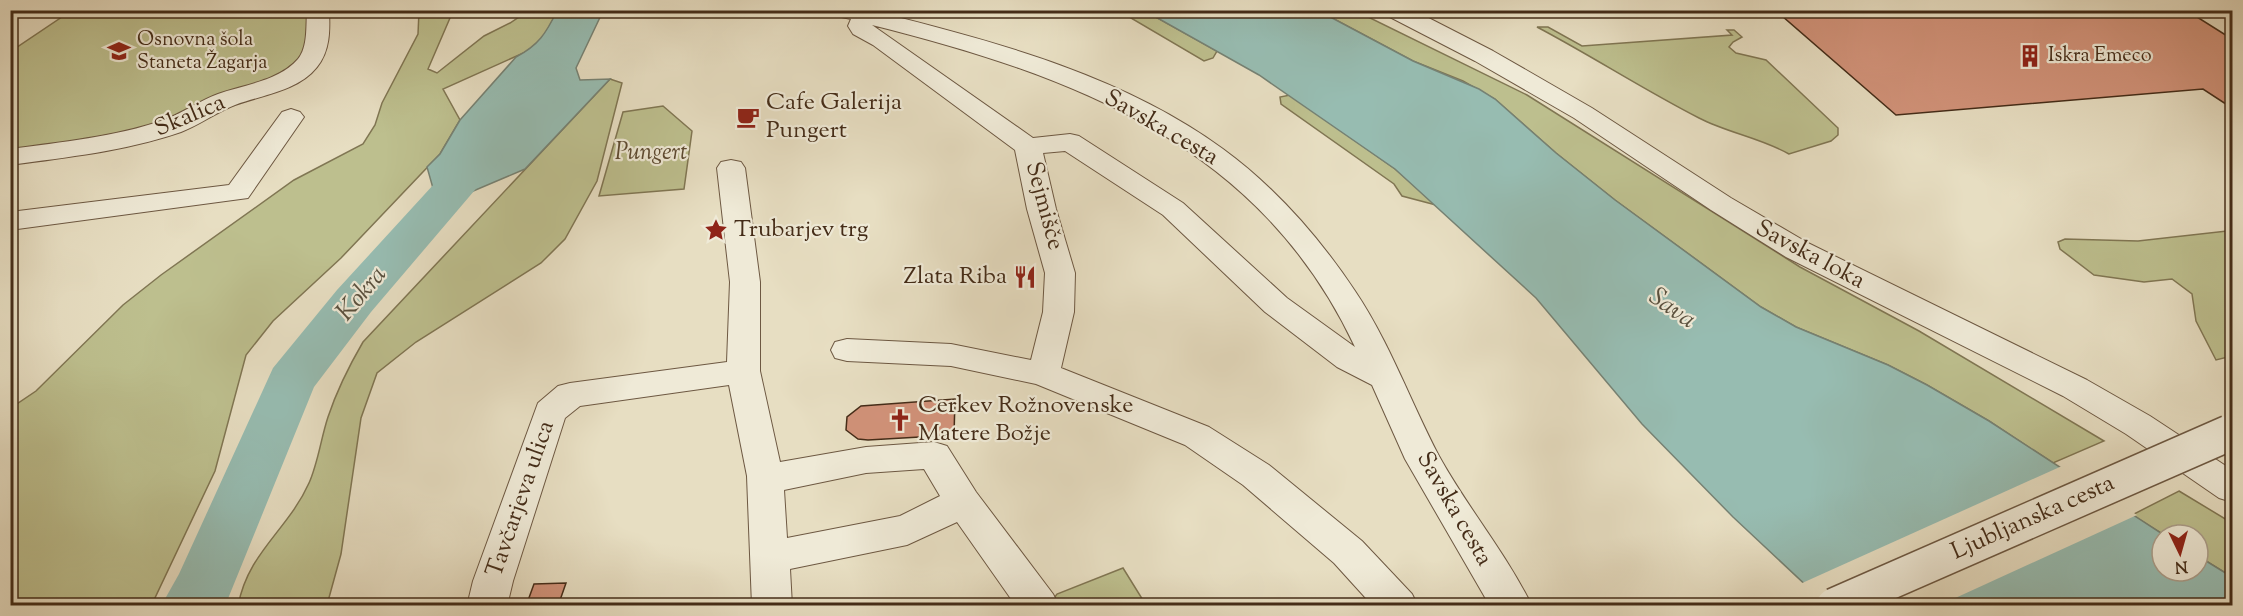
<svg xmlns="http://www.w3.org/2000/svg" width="2243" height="616" font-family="'Sorts Mill Goudy',serif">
<rect width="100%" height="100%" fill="#e7dec2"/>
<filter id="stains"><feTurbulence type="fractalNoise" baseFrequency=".00333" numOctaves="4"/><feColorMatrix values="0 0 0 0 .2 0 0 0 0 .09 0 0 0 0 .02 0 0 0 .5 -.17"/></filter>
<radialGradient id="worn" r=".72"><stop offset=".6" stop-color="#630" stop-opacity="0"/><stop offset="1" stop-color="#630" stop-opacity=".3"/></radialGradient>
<path fill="#bdbf8e" stroke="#807653" stroke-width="1.5" d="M 110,10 L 311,11 L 304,56 L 293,68 L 170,124 L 11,152 L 10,52 L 62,17 Z
M 419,11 L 453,11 L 428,69 L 437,73 L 484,36 L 510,23 L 528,11 L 557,11 L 544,37 L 528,51 L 443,89 L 460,120 L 440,154 L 341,258 L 273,321 L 246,355 L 215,471 L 153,602 L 149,606 L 11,606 L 11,408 L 36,391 L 123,305 L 161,275 L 294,180 L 363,144 L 375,125 L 382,103 L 418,34 Z
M 1119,11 L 1145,11 L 1217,51 L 1213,58 L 1204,61 Z
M 1319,11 L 1356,11 L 1527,95 L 1800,267 L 1919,331 L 2104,441 L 2053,463 L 1989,421 L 1927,385 L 1888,365 L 1796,327 L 1761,307 L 1615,200 L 1556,153 L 1495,99 L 1463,81 L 1413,61 Z
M 1537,27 L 1548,27 L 1582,46 L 1732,35 L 1727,30 L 1734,30 L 1742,37 L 1733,42 L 1729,47 L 1736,53 L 1766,60 L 1838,128 L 1838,135 L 1831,141 L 1789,154 C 1761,138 1728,133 1699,118 C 1644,90 1592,56 1537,27 Z
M 610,79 L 622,83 L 597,181 L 565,239 L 541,263 L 416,342 L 377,373 L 361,418 L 341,554 L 327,605 L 238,606 C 248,552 288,530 309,483 C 318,463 321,438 328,417 C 337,390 349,366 363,342 Z
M 1290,95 L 1395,169 L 1436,205 L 1402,196 L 1394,184 L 1281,104 L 1280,97 Z
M 663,106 L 692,131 L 684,189 L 599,196 L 623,112 Z
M 2227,231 L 2232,235 L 2232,356 L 2216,360 L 2196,321 L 2192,294 L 2172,279 L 2144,282 L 2094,275 L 2060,249 L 2058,242 L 2065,239 L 2138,241 Z
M 2179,491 L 2232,523 L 2232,577 L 2198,556 L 2198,535 L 2164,535 L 2132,515 Z
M 1123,568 L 1146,605 L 1048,606 L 1057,594 Z"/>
<path fill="#97bcb1" stroke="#768274" stroke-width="1.5" d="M 557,11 L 603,11 L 576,68 L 580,80 L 610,79 L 525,169 L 438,206 L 427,167 L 440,154 L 460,120 L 516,57 C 539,45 546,33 557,11 Z
M 1145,11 L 1319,11 L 1413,61 L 1479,89 L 1495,99 L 1556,153 L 1615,200 L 1761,307 L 1796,327 L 1888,365 L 1927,385 L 1989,421 L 2164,535 L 2162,535 L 2162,571 L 2198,571 L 2198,556 L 2232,577 L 2232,605 L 1827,605 L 1733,517 L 1642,424 L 1536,298 L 1395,169 L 1259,75 Z"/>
<path fill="#e7dec2" d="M 2062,466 L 2137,515 L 1940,605 L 1822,606 L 1800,584 Z"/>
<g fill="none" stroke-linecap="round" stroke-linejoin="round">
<path fill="#97bcb1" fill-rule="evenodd" d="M 482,145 L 497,148 L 503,157 L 371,312 L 314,387 L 225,606 L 161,606 L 179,574 L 273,368 L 337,290 L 467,148 Z"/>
</g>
<path fill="#d19279" stroke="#442c18" stroke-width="1.5" d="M 1775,10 L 2186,10 L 2232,39 L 2232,108 L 2203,89 L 1896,115 Z
M 955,399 L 954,435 L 868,440 L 858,439 L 846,430 L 847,417 L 861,406 Z
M 566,583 L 558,606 L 526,606 L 534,584 Z"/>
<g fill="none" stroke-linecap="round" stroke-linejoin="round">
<g stroke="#6d5842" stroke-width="2">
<path id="minor" d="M 307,10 L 329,10 C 330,31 330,51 317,67 C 298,91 262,95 235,105 C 216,112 200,125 181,132 C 126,151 68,157 10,165 L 10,149 C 62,142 115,137 164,120 C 183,113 199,101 218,94 C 243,85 279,81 298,59 C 308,47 306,26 307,10 Z
M 829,10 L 870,10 L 885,14 C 1001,43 1125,77 1223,149 C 1275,187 1319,237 1355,291 C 1390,343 1410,401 1439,456 C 1467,507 1506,553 1532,606 L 1490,606 L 1405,459 L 1372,385 L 1337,367 L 1265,312 L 1163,215 L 1065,151 L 1043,153 L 1056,209 L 1075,273 L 1074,312 L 1061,368 L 1209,427 L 1269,465 L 1362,541 L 1412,594 L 1418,606 L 1373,606 L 1334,563 L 1243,485 L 1185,445 L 1036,384 L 951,366 L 847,361 L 835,358 L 831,350 L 835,342 L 847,339 L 951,344 L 1031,360 L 1043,312 L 1045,273 L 1027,209 L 1015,150 L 873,45 L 853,34 L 848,26 L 851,19 L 832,15 ZM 872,25 C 1075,76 1260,145 1355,347 L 1287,298 L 1183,203 L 1079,136 L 1070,134 L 1033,138 Z
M 1383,10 L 1413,10 L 1493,51 L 1592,108 L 1731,198 L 1808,243 L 2087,380 L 2150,416 L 2232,470 L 2232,502 L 2219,498 L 2126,434 L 2063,396 L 1786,257 L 1711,210 L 1574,118 L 1475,61 L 1386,15 Z
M 291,109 L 300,112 L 304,117 L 248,198 L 10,230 L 10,212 L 229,185 L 282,112 Z
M 731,160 L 741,162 L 745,168 L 760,282 L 760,371 L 780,462 L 866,447 L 934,442 L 947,446 L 976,492 L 1053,594 L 1059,606 L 1016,606 L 957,522 L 907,545 L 790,569 L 792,606 L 752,606 L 747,476 L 729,385 L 580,406 L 565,418 L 513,581 L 507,606 L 467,606 L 473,581 L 538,403 L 558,386 L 570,383 L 727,362 L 730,282 L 717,168 L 721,162 ZM 924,469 L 940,496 L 900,516 L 787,538 L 784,490 L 866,473 Z"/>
</g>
<use href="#minor" fill="#efead7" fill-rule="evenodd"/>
<g stroke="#6d5842" stroke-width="38" stroke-linecap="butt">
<path id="minor-bridge" d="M 1834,606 L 2229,433"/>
</g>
<use href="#minor-bridge" stroke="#efead7" stroke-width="35"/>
</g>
<defs>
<g id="school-bare" transform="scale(1.8)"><path d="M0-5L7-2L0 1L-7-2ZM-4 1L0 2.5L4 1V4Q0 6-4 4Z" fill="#8f2418" stroke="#efead7" stroke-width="2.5" paint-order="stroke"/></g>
<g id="building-bare" transform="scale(1.8)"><path d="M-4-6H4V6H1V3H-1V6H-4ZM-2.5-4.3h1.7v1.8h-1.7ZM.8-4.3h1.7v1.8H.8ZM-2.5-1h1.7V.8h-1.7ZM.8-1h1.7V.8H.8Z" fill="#8f2418" stroke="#efead7" stroke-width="2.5" paint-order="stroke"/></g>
<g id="cafe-bare" transform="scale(1.8)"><path d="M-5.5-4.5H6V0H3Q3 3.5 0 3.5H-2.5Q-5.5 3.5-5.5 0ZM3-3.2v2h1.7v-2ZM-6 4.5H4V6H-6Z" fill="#8f2418" stroke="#efead7" stroke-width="2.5" paint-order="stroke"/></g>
<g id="sight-bare" transform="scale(1.8)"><path d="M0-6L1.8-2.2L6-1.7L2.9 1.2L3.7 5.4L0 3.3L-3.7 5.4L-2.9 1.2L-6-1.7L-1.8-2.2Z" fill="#8f2418" stroke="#efead7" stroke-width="2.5" paint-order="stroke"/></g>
<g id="restaurant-bare" transform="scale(1.8)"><path d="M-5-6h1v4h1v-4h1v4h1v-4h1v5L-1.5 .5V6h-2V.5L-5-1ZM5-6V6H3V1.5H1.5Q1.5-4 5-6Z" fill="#8f2418" stroke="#efead7" stroke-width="2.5" paint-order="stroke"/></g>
<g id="church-bare" transform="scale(1.8)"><path d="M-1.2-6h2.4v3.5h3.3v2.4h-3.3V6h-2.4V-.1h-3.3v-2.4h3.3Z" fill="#8f2418" stroke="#efead7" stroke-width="2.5" paint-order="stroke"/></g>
</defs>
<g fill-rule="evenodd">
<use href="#school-bare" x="119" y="51"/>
<use href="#building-bare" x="2030" y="56"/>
<use href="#cafe-bare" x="748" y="117"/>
<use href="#sight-bare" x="716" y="230"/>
<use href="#restaurant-bare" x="1025" y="277"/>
<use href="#church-bare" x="900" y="420"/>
</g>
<g text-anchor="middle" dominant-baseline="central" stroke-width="4.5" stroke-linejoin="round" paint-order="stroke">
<g font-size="20" fill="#442c18" stroke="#efead7" text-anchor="start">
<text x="137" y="40">Osnovna šola<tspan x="137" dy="23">Staneta Žagarja</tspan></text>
<text x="2048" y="56">Iskra Emeco</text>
</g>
<g font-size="24" fill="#442c18" stroke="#efead7" text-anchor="start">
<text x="766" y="103">Cafe Galerija<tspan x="766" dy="28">Pungert</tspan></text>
<text x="734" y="230">Trubarjev trg</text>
<text x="1007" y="277" text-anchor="end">Zlata Riba</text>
<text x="918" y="406">Cerkev Rožnovenske<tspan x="918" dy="28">Matere Božje</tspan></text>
</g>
<g font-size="24" fill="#442c18" stroke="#efead7">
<text transform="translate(190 116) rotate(-23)">Skalica</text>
<text transform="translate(1161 128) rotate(30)">Savska cesta</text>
<text transform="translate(1044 206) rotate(75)">Sejmišče</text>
<text transform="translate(1810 255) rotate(28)">Savska loka</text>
<text transform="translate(521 499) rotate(-71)">Tavčarjeva ulica</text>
<text transform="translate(1454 509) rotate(60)">Savska cesta</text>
<text transform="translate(2033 518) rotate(-24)">Ljubljanska cesta</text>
</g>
<g font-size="24" font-style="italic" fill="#5c4930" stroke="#efead7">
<text x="651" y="153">Pungert</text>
</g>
<g font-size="26" font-style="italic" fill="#59503e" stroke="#efead7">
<text transform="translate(362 294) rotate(-50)">Kokra</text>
<text transform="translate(1672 309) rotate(35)">Sava</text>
</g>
</g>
<rect width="2243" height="616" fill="none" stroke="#e7dec2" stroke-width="36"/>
<rect x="12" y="12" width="2219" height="592" fill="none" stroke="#442c18" stroke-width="3"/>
<rect x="18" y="18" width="2207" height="580" fill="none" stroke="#442c18" stroke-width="1.5"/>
<g transform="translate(2180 553) rotate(175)"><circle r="28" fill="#efead7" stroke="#ab9e8b" stroke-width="1.5"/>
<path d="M0-4.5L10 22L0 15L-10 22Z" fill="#8f2418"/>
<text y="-9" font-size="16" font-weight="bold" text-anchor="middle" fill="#442c18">N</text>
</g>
<rect width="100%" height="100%" filter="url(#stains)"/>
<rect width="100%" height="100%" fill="url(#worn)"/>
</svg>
